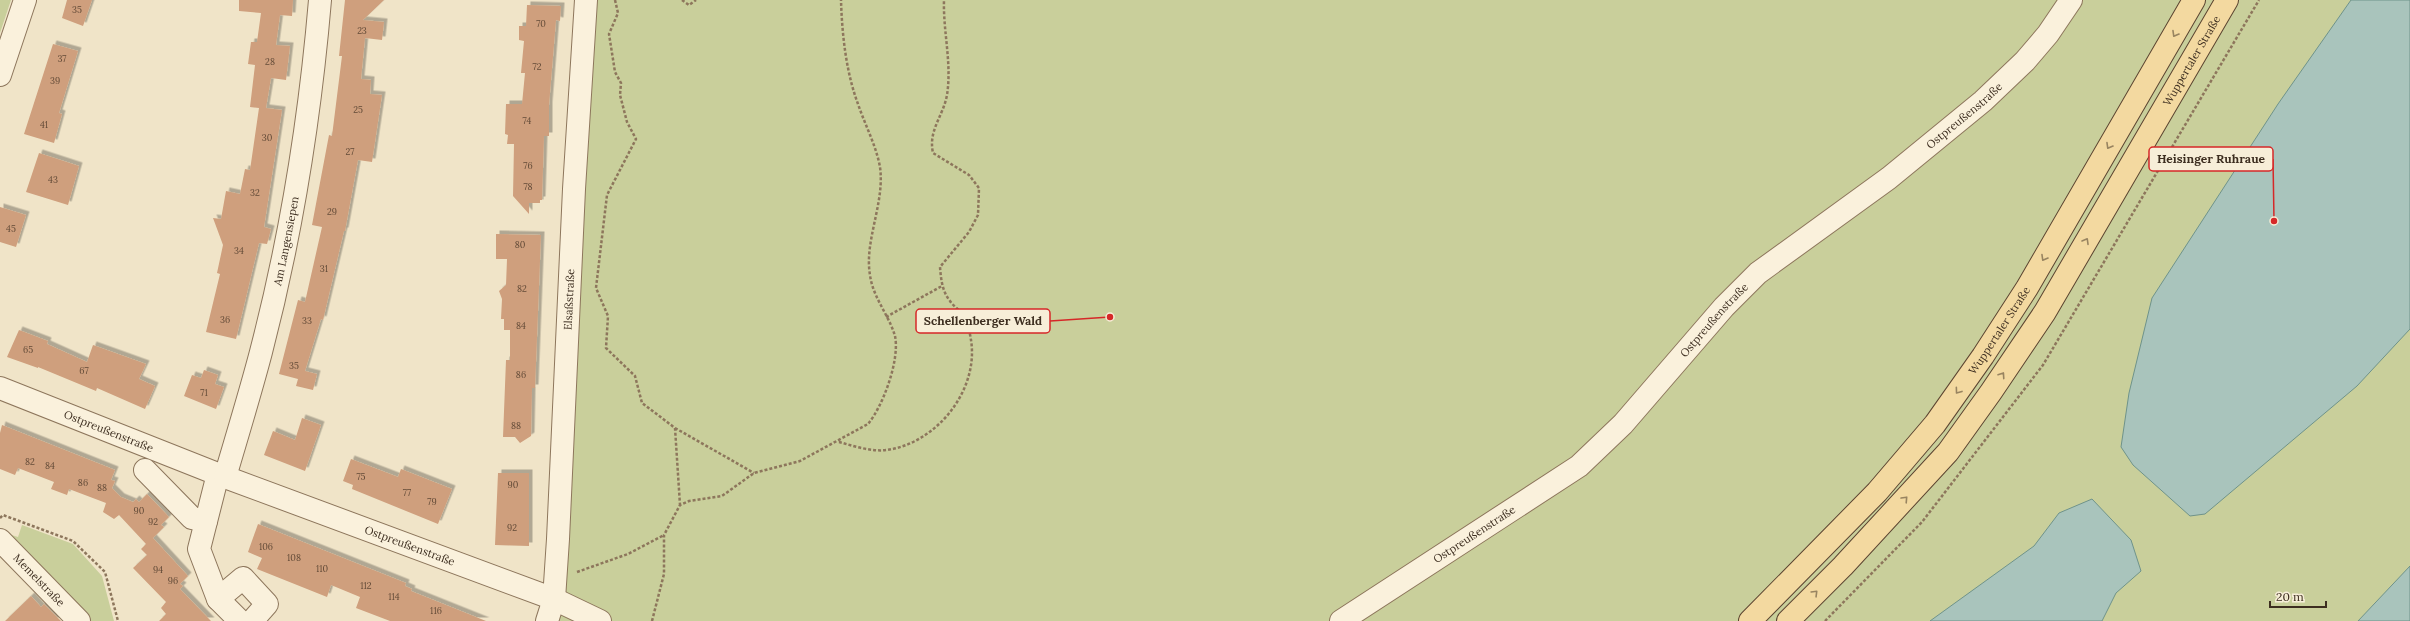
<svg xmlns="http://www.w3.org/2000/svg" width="2410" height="621" font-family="Lora,serif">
<defs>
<filter id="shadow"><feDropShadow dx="3.5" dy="-3.5" stdDeviation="0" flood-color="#0004"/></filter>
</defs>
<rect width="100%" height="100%" fill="#f0e4c8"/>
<path fill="#c9cf9b" d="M 0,0 L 11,0 L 0,33 Z
M 589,0 L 2410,0 L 2410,621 L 550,621 Z
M 22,525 L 73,544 L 102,576 L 114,621 L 88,621 L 5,533 L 18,537 Z"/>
<path fill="#a9c4bc" stroke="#6f938a" d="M 2351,0 L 2410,0 L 2410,329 L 2357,386 L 2205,514 L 2190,516 L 2133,465 L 2121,447 L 2129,393 L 2152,298 L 2278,104 Z
M 2092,499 L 2131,540 L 2141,571 L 2116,593 L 2102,621 L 1930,621 L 2034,546 L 2059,513 Z
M 2410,566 L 2410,621 L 2358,621 Z"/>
<path fill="#cf9f7d" filter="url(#shadow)" d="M 67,0 L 92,0 L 83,26 L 62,18 Z
M 239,0 L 293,0 L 292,16 L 280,15 L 276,45 L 290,46 L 286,80 L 271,78 L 266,108 L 282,110 L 264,227 L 271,229 L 267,244 L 259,243 L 236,339 L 206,332 L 220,274 L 217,273 L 223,245 L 213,218 L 221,219 L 226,191 L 240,194 L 245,169 L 250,170 L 259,108 L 250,107 L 255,65 L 248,64 L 251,42 L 257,42 L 261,13 L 239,11 Z
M 345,0 L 384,0 L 363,20 L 384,22 L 382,40 L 365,38 L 361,79 L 371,80 L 370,94 L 382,95 L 372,162 L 358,160 L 345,231 L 344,231 L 323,320 L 321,319 L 305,371 L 317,374 L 313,390 L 296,386 L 298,379 L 279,374 L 298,300 L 305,302 L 322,227 L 312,225 L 329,135 L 332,136 L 342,56 L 339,56 Z
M 527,5 L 561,6 L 560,21 L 556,20 L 549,105 L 549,136 L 544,136 L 542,200 L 540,200 L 540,203 L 529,203 L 529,214 L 513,196 L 514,144 L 507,144 L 508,135 L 505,134 L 506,104 L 522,104 L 525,73 L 521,73 L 524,41 L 519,40 L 519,26 L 526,26 Z
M 53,44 L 78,51 L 59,113 L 62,114 L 54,143 L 24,134 Z
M 39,153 L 79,166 L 68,205 L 26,192 Z
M 0,207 L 26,215 L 16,247 L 0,242 Z
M 496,234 L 541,235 L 535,388 L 532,388 L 531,436 L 520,443 L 515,437 L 503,437 L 506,360 L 510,360 L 510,330 L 504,330 L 504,319 L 501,319 L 502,299 L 499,291 L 506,285 L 507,259 L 496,259 Z
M 19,330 L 48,341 L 47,344 L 87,362 L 93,345 L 146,364 L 139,379 L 155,386 L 145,409 L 97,388 L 96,391 L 38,367 L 38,368 L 7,357 Z
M 204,370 L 218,375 L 215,384 L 224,387 L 216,409 L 184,396 L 192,375 L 201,378 Z
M 302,418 L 321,425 L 305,471 L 264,455 L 273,431 L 295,440 Z
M 2,425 L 115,470 L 111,480 L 115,481 L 112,488 L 121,497 L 133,502 L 136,499 L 139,502 L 147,494 L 169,517 L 161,525 L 164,527 L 153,538 L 188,576 L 180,584 L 183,586 L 180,589 L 211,621 L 159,621 L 166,614 L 161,608 L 166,602 L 133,568 L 147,555 L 141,549 L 146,544 L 119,515 L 114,519 L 103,512 L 106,503 L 69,489 L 67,495 L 51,489 L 54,482 L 18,468 L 15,475 L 0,469 L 0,433 Z
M 351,459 L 398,477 L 401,469 L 452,489 L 438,524 L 352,489 L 353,485 L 343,481 Z
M 498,473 L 529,473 L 529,546 L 495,545 Z
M 258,524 L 406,583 L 405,586 L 412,589 L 411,591 L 486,621 L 390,621 L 356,608 L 360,597 L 331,585 L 327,597 L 257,569 L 262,558 L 248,552 Z
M 31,596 L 41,607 L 44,604 L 61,621 L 5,621 Z"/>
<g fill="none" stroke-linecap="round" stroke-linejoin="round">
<g stroke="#8d765c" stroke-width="24">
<g id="minor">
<path d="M 0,75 L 25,0"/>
<path id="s1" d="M 0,388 L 225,477 L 554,599 L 600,621"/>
<path d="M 145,470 L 192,518 L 206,521"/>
<path d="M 218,474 L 199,549 L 218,599 L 240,621"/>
<path id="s2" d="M 225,477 C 237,436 250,394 261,352 C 291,237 310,118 320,0"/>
<path id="s3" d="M 0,540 L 79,621"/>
<path d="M 218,599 L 243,578 L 267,604 L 252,621"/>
<path id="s4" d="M 547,621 L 554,599 L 558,539 L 574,189 L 586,0"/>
<path id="s5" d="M 1341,621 L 1579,466 L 1623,424 L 1724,307 L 1758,273 L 1889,178 L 1983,101 L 2025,61 L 2048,34 L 2071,0"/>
</g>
</g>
<g stroke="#5b4430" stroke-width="24">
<g id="major">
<path id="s6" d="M 1750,621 L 1877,492 L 1935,424 L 1983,356 L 2027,288 L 2194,0"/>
<path id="s7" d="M 1788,621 L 1843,566 L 1948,452 L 1991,392 L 2045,312 L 2227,0"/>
</g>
</g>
<path stroke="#8d765c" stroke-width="2.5" stroke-dasharray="3 2" stroke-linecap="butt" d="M 615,0 L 618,13 L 609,34 L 615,72 L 621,83 L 620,95 L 627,122 L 636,139 L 607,195 L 596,288 L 608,316 L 606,348 L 635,376 L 642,403 L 675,428 L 680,505
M 682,0 L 689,5 L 696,0
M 886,317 L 942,286
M 675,428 L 754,473
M 839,442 C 854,446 871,452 887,450 C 937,443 979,390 971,340 C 970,334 968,323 965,317 C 961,311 954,307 950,301 C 942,291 941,279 940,267 L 969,232 L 978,215 L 979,188 L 969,175 L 933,153 C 928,130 943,117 947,95 C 952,63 943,32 944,0
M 0,518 L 3,515 L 73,541 L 105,572 L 118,621
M 577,572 L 628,554 L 664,535
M 652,621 L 664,574 L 664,535 L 680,505 L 689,501 L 722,496 L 754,473 L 800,461 L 868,424 C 883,406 900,360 895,336 C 889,315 873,298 870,275 C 864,241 885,203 880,167 C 876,145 865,125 858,104 C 846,72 842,34 841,0
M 1825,621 L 1922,522 L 2043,365 L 2259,0"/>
<use href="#minor" stroke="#faf1dc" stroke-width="22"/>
<use href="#major" stroke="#f3d9a0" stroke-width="22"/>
</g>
<defs><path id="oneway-chevron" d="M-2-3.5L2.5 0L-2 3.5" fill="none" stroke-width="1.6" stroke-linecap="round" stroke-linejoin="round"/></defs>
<g stroke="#988460">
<use href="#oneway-chevron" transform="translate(2175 34) rotate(120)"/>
<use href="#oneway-chevron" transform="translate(2109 146) rotate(120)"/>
<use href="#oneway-chevron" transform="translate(2086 241) rotate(-60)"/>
<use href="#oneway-chevron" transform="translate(2044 258) rotate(120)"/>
<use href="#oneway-chevron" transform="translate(2002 375) rotate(-56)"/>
<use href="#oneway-chevron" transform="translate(1958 391) rotate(126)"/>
<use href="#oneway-chevron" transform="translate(1905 499) rotate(-47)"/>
<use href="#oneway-chevron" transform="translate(1815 593) rotate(-45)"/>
</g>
<g text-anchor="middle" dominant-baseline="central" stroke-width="3" stroke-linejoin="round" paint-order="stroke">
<g font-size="9" fill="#624a37">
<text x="77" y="9">35</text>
<text x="541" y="23">70</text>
<text x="362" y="30">23</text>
<text x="62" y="58">37</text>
<text x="270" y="61">28</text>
<text x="537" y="66">72</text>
<text x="55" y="80">39</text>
<text x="358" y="109">25</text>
<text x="527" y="120">74</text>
<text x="44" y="124">41</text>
<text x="267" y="137">30</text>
<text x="350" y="151">27</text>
<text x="528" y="165">76</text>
<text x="53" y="179">43</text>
<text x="528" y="186">78</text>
<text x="255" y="192">32</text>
<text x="332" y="211">29</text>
<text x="11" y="228">45</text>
<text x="520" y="244">80</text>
<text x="239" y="250">34</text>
<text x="324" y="268">31</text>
<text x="522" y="288">82</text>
<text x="225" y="319">36</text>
<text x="307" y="320">33</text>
<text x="521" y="325">84</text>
<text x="28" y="349">65</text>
<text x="294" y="365">35</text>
<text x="84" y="370">67</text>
<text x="521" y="374">86</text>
<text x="204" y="392">71</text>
<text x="516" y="425">88</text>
<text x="30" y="461">82</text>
<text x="50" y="465">84</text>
<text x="361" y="476">75</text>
<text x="83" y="482">86</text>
<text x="513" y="484">90</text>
<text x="102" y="487">88</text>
<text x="407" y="492">77</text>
<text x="432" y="501">79</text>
<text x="139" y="510">90</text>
<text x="153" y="521">92</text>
<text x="512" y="527">92</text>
<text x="266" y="546">106</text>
<text x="294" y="557">108</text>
<text x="322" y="568">110</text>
<text x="158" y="569">94</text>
<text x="173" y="580">96</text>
<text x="366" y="585">112</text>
<text x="394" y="596">114</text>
<text x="436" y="610">116</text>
</g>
<g font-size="11" fill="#3d2e20" stroke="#f7eed8">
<text stroke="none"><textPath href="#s7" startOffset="694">Wuppertaler Straße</textPath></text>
<text stroke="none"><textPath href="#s5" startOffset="807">Ostpreußenstraße</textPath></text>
<text stroke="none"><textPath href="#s2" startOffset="244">Am Langensiepen</textPath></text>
<text stroke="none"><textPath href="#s4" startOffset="323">Elsaßstraße</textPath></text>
<text stroke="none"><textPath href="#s5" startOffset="483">Ostpreußenstraße</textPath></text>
<text stroke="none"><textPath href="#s6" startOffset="384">Wuppertaler Straße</textPath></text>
<text stroke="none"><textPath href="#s1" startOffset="117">Ostpreußenstraße</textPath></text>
<text stroke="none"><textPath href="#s5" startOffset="159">Ostpreußenstraße</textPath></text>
<text stroke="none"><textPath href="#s1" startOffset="439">Ostpreußenstraße</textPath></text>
<text stroke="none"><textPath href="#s3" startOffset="56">Memelstraße</textPath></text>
</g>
</g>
<path fill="none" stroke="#d62828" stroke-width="1.5" d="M2274 221L2273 159M1110 317L1050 321"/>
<g fill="#d62828" stroke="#f7eed8" stroke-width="1.5">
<circle cx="2274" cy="221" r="4"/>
<circle cx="1110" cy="317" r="4"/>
</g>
<g fill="#f7eed8" stroke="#d62828" stroke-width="1.5">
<rect x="2149" y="147" width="124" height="24" rx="4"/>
<rect x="916" y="309" width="134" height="24" rx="4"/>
</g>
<g font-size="12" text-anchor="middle" font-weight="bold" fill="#3d2e20">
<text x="2211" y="163">Heisinger Ruhraue</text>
<text x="983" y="325">Schellenberger Wald</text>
</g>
<path d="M2270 601v6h56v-6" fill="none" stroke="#3d2e20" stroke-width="2"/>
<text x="2276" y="601" font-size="12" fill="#3d2e20" stroke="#f7eed8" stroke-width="3" paint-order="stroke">20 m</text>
</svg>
